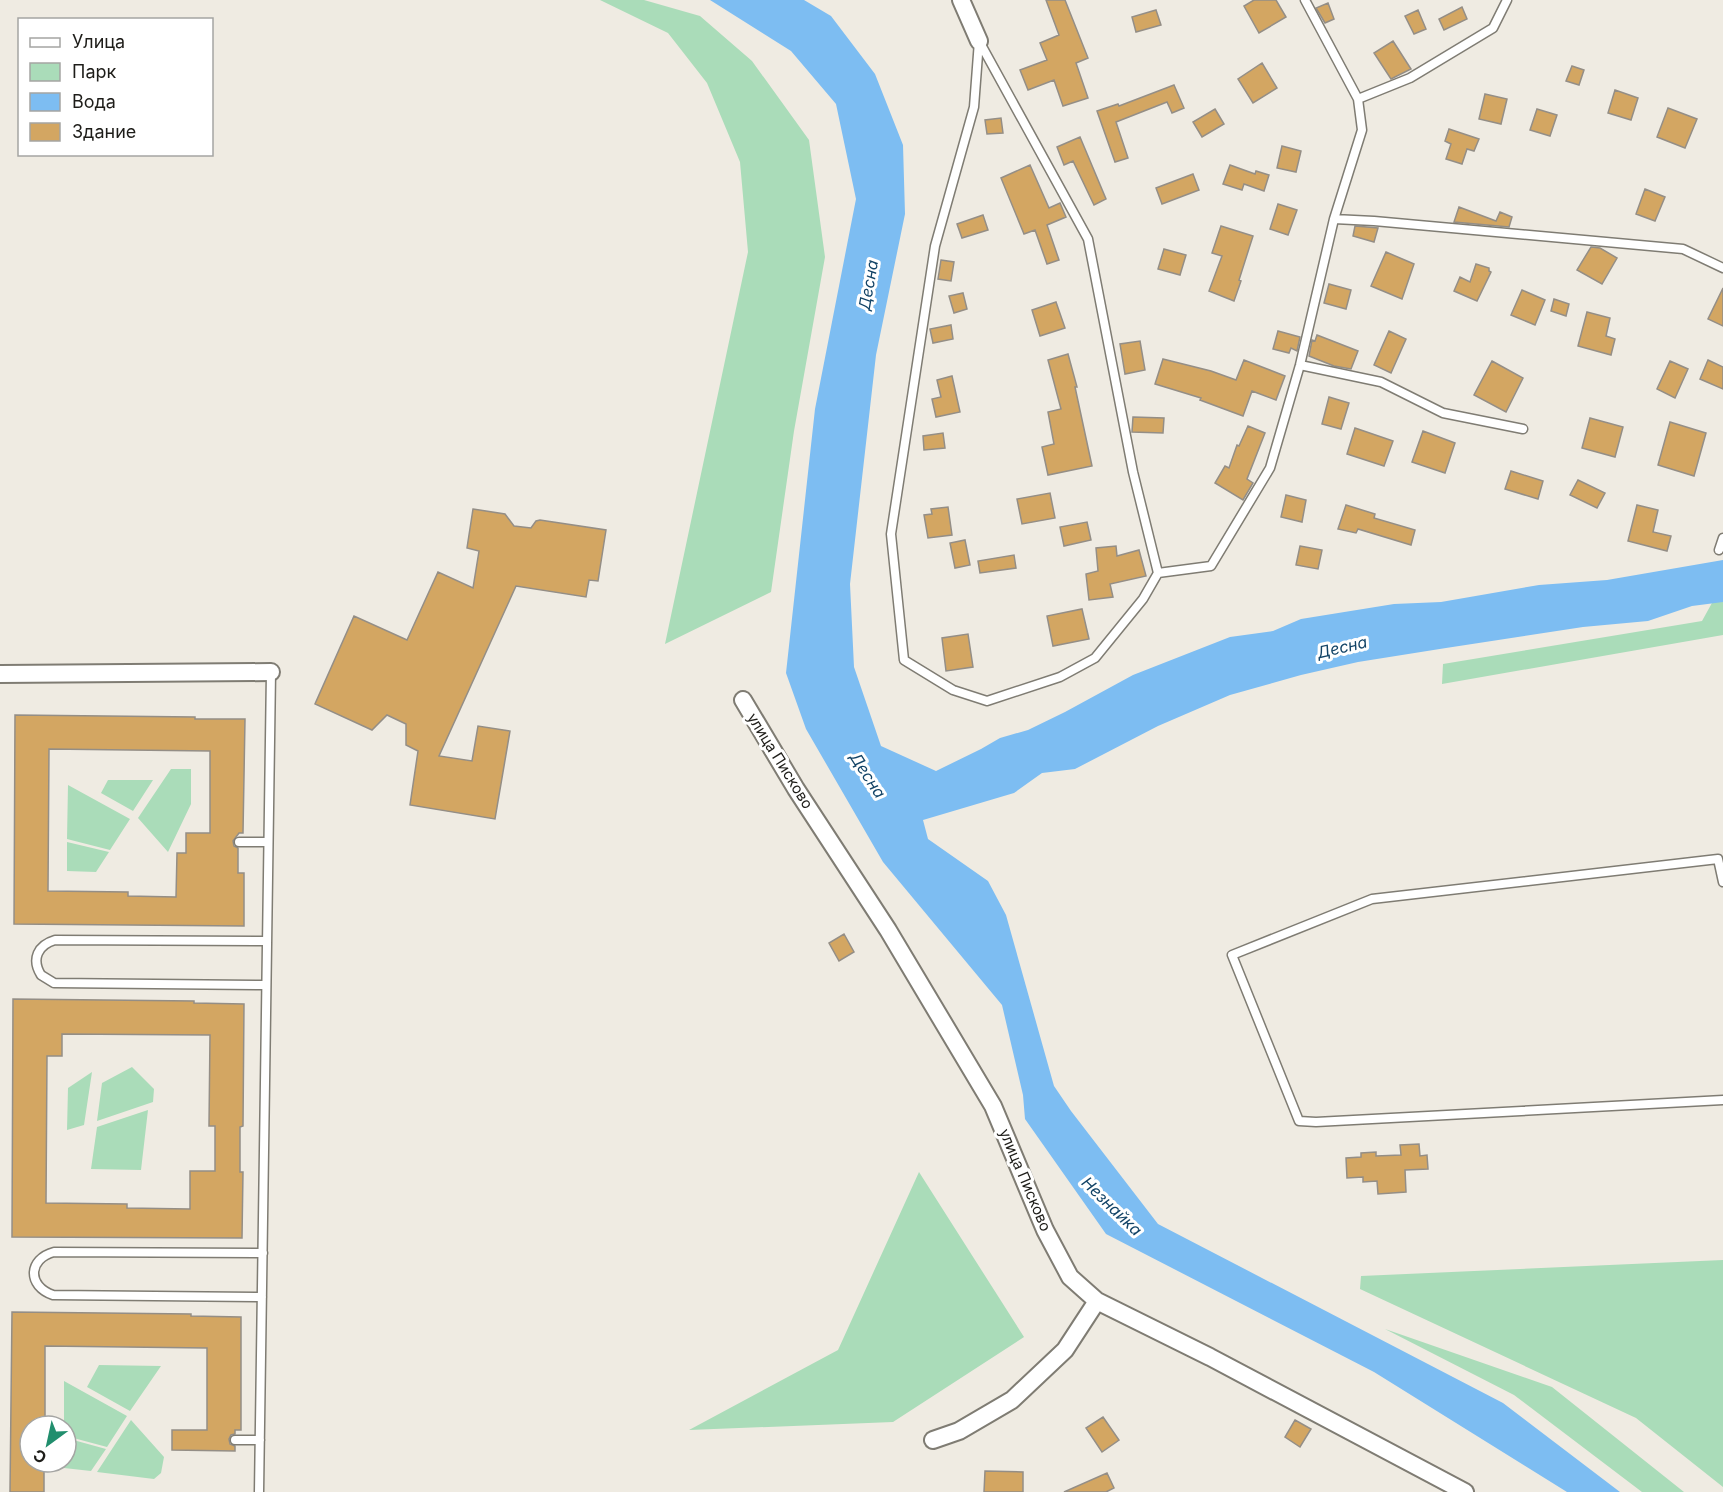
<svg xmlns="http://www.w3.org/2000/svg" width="1723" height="1492" font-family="Inter,sans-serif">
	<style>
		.green { fill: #aadcb9 }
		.water { fill: #7dbdf2 }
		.building { fill: #d3a662; stroke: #948e86; stroke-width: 1.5; fill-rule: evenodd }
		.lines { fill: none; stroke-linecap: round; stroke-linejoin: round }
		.service-casing { stroke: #7f7c73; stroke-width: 11 }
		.minor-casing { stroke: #7f7c73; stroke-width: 20 }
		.service { stroke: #fff; stroke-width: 8 }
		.minor { stroke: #fff; stroke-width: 16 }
		.labels { text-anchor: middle; stroke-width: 6; stroke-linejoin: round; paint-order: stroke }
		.street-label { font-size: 15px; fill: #1e1d19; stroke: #fff }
		.water-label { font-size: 16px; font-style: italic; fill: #124366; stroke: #fff }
	</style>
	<rect width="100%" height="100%" fill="#efebe2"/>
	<path class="green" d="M600,0H644L700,16L752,61L809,140L825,257L794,431L771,592L665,644L748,252L740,162L707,83L668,33Z
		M1723,583V635L1442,684L1443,664L1702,621Z
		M171,769H191V804L168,852L138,818Z
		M108,780H153L133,811L101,793Z
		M68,785L130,819L110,850L67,839Z
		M67,842L109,852L96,872L67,871Z
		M132,1067L154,1089L153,1102L97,1121L102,1083Z
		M92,1072L84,1125L67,1130L68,1088Z
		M148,1110L141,1170L91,1169L97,1127Z
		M919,1172L1024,1337L893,1422L689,1430L838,1350Z
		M1723,1260V1487L1636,1418L1360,1289L1361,1276Z
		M1385,1329L1552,1387L1684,1492H1642L1514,1395Z
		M99,1365L161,1366L130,1411L87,1387Z
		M64,1381L127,1416L107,1447L66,1436V1426H64Z
		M131,1420L164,1457L161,1473L154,1479L97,1472Z
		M66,1438L106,1449L91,1471L64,1468V1462H66Z"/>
	<path class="water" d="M710,0H804L831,16L875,74L903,145L905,214L876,355L850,584L854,667L881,746L936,771L981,749L1000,738L1028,730L1065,712L1133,675L1230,637L1273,631L1301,619L1394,604L1441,602L1539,585L1607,580L1723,560V602L1692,606L1648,621L1583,627L1446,648L1358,662L1301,675L1230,695L1158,726L1075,769L1042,773L1014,793L923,820L928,839L988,881L1006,915L1054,1086L1071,1111L1158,1224L1503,1403L1620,1492H1567L1374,1372L1106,1234L1025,1119L1023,1095L1002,1005L883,862L806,729L786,673L815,409L856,199L836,104L791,51Z"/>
	<path class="building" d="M1046,0H1065L1088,58L1076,63L1088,98L1063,106L1054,80L1028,90L1020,70L1047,60L1040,43L1059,35Z
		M1254,0H1276L1286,17L1259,33L1244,6Z
		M1328,3L1334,19L1325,23L1316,8Z
		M1462,7L1467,19L1444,30L1439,19Z
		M1156,10L1161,25L1136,32L1132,17Z
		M1418,10L1426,29L1414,34L1405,16Z
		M1393,41L1411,69L1391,79L1374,53Z
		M1262,63L1277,88L1253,103L1238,79Z
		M1572,66L1584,70L1579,85L1566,81Z
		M1174,85L1184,108L1172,113L1167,102L1116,122L1128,158L1115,162L1097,111L1118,104L1119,106Z
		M1615,90L1638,98L1631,120L1608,113Z
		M1485,94L1507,99L1501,124L1479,119Z
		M1668,108L1697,119L1685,148L1657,137Z
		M1215,109L1224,124L1202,137L1193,122Z
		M1537,109L1557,115L1550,136L1530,130Z
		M1001,118L1003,133L987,134L985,120Z
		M1449,129L1479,139L1474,151L1467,149L1462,164L1446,159L1451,144L1445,141Z
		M1080,137L1106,199L1094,205L1073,161L1064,165L1057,147Z
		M1282,146L1301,151L1296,172L1277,168Z
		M1030,165L1049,208L1060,203L1066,217L1047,225L1059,260L1047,264L1035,230L1024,234L1001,178Z
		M1230,165L1255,174L1256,171L1269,175L1264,191L1244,184L1242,190L1223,184Z
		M1193,174L1199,190L1162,204L1156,188Z
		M1645,189L1665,197L1655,221L1636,214Z
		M1278,204L1297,210L1288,235L1270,229Z
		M1459,207L1496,221L1500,212L1512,217L1509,227L1454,222Z
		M983,215L988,230L962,238L957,224Z
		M1221,226L1253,236L1239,280L1241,281L1234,301L1209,291L1222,256L1212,253Z
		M1355,226L1378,228L1374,242L1353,236Z
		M1591,247L1600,248L1617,258L1602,284L1577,270Z
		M1164,249L1186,255L1180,275L1158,269Z
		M1386,252L1414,264L1402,299L1371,286Z
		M941,260L954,262L951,281L938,279Z
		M1476,264L1489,268V271L1491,272L1477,301L1454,291L1460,277L1470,282Z
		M1329,284L1351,290L1346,309L1324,303Z
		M1723,288V326L1708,319Z
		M1522,290L1545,300L1535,325L1511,315Z
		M963,293L967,309L954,313L949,296Z
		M1554,299L1569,304L1566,316L1551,311Z
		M1056,302L1065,328L1040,336L1032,310Z
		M1587,312L1610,318L1606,336L1615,339L1611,355L1578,346Z
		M951,325L953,339L933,343L930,329Z
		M1278,331L1300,337L1297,351L1291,348L1289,353L1273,349Z
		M1389,331L1406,339L1391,373L1374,365Z
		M1317,335L1358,351L1351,369L1334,366L1309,356L1312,340L1315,341Z
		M1140,341L1145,370L1125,374L1120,344Z
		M1068,354L1077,387H1075L1092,466L1048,475L1042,447L1054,444L1048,412L1061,409L1048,360Z
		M1163,359L1211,371L1236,380L1244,360L1285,376L1276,400L1252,391L1243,416L1200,400L1201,398L1155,384Z
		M1708,360L1723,367V389L1700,379Z
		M1492,361L1523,378L1506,412L1474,395Z
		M1670,361L1688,369L1675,398L1657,389Z
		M952,376L960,412L936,417L932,399L941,397L937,380Z
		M1329,397L1349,403L1341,429L1322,424Z
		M1133,417L1164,418L1163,433L1132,432Z
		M1590,418L1623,427L1615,457L1582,448Z
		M1670,422L1706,433L1694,476L1658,465Z
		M1248,426L1265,433L1247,479L1253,483L1243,500L1215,483L1225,466L1229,468L1237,445L1239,446Z
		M1355,428L1393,441L1384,466L1347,454Z
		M1423,431L1455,443L1445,473L1412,462Z
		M943,433L945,448L924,450L923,436Z
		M1511,471L1543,481L1538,499L1505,489Z
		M1578,480L1605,493L1597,508L1570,495Z
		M1050,493L1055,518L1022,524L1017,499Z
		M1286,495L1306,500L1302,522L1281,517Z
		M1346,505L1375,514L1374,518L1415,530L1411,545L1358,529L1356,533L1338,529Z
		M1637,505L1658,510L1653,532L1671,536L1667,551L1628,541Z
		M948,507L952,535L928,538L924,515L932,514L931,509Z
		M473,509L505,514L514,526L531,528L536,521L540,520L606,530L598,581L589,580L586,597L516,586L439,756L472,761L478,726L510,731L495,819L410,805L418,751L406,745V724L387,715L372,730L315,704L354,616L407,640L438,572L473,588L479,551L467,548Z
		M1087,522L1091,540L1064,546L1060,527Z
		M965,540L970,565L955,568L950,543Z
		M1116,546L1117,556L1139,550L1146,576L1110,584L1113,597L1089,600L1086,574L1098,571L1096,548Z
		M1300,546L1322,550L1318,569L1296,565Z
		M1014,555L1016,568L980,573L978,561Z
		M1082,609L1089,639L1053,646L1047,616Z
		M968,634L973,667L946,671L942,638Z
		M15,715L195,717V719H245L243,833H239L233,841L234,846L238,848V873H244V926L14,924ZM49,749L210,751V833H186V853H177L176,897L128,896V892L48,891Z
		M844,934L854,952L839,961L829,943Z
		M13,999L194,1001V1003L244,1004L243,1126L240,1127V1172H243L242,1238L12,1237ZM62,1034L210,1035L209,1126H215V1171H190V1209L127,1208V1204L46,1203L47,1056H62Z
		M1419,1144L1420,1156L1427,1155L1428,1169L1405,1170L1406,1192L1378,1194L1377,1181L1363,1182V1177L1347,1178L1346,1158L1361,1157V1153L1376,1152V1156L1401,1155L1400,1145Z
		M12,1312L191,1314V1316L241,1317V1430H235V1434L231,1435L229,1439L230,1444L235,1446V1451L172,1450V1430H207V1348L45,1346V1426H30V1462H44V1492H10Z
		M1103,1417L1119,1440L1102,1452L1086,1428Z
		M1295,1420L1311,1429L1300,1447L1285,1437Z
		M985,1471L1023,1472V1492H984Z
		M1107,1473L1114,1488L1106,1492H1064Z"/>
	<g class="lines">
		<defs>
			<path id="service" d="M979,41L1088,239L1133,472L1158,573L1211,566L1270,468L1300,365L1334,219L1362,130L1358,99L1305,0
				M979,41L974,107L935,246L891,534L904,660L953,690L987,701L1060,677L1095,658L1143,599L1158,573
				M1358,99L1410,78L1493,28L1507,0
				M1334,219L1374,221L1683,249L1723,268
				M1300,365L1381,382L1443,413L1523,429
				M1719,550L1723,538
				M239,842H268
				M1723,882L1718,859L1372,899L1232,955L1299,1121L1316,1122L1723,1100
				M266,985L54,983L41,975C31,959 38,945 55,940L267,941
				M262,1297L53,1295C27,1286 28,1259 54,1252L263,1253
				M235,1440H260
				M259,1492L271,672"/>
			<path id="minor" d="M961,0L979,41
				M0,674L271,672
				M743,700L796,789L888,930L993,1106L1045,1230L1070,1277L1097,1301L1210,1357L1465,1492
				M933,1440L959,1431L1012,1400L1065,1350L1097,1301"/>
		</defs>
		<use href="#service" class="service-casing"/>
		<use href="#minor" class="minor-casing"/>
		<use href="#service" class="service"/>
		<use href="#minor" class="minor"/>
	</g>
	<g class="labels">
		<g class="street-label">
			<text transform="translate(780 761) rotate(58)" y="5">улица Писково</text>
			<text transform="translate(1025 1180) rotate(67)" y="5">улица Писково</text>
		</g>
		<g class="water-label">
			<text transform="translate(868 285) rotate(-80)" y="6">Десна</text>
			<text transform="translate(1342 647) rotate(-13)" y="6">Десна</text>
			<text transform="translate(868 775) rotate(57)" y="6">Десна</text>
			<text transform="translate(1112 1206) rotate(44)" y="6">Незнайка</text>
		</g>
	</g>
	<rect x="18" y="18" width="195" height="138" fill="#ffffff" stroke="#a5a5a3" stroke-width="1.5"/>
	<rect x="30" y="38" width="30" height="9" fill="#ffffff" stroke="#a5a5a3" stroke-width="1.5"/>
	<text x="72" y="48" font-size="18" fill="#1e1d19">Улица</text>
	<rect x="30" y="63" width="30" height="18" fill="#aadcb9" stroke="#a5a5a3" stroke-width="1.5"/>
	<text x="72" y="78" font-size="18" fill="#1e1d19">Парк</text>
	<rect x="30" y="93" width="30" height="18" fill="#7dbdf2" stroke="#a5a5a3" stroke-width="1.5"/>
	<text x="72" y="108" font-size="18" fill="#1e1d19">Вода</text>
	<rect x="30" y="123" width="30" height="18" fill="#d3a662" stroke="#a5a5a3" stroke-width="1.5"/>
	<text x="72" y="138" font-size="18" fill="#1e1d19">Здание</text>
	<g transform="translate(48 1444) rotate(213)"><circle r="28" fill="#ffffff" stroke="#a5a5a3" stroke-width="1.5"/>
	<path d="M0-4.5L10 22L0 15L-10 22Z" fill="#218e6d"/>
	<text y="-9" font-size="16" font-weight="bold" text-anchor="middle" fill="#1e1d19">С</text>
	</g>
</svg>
